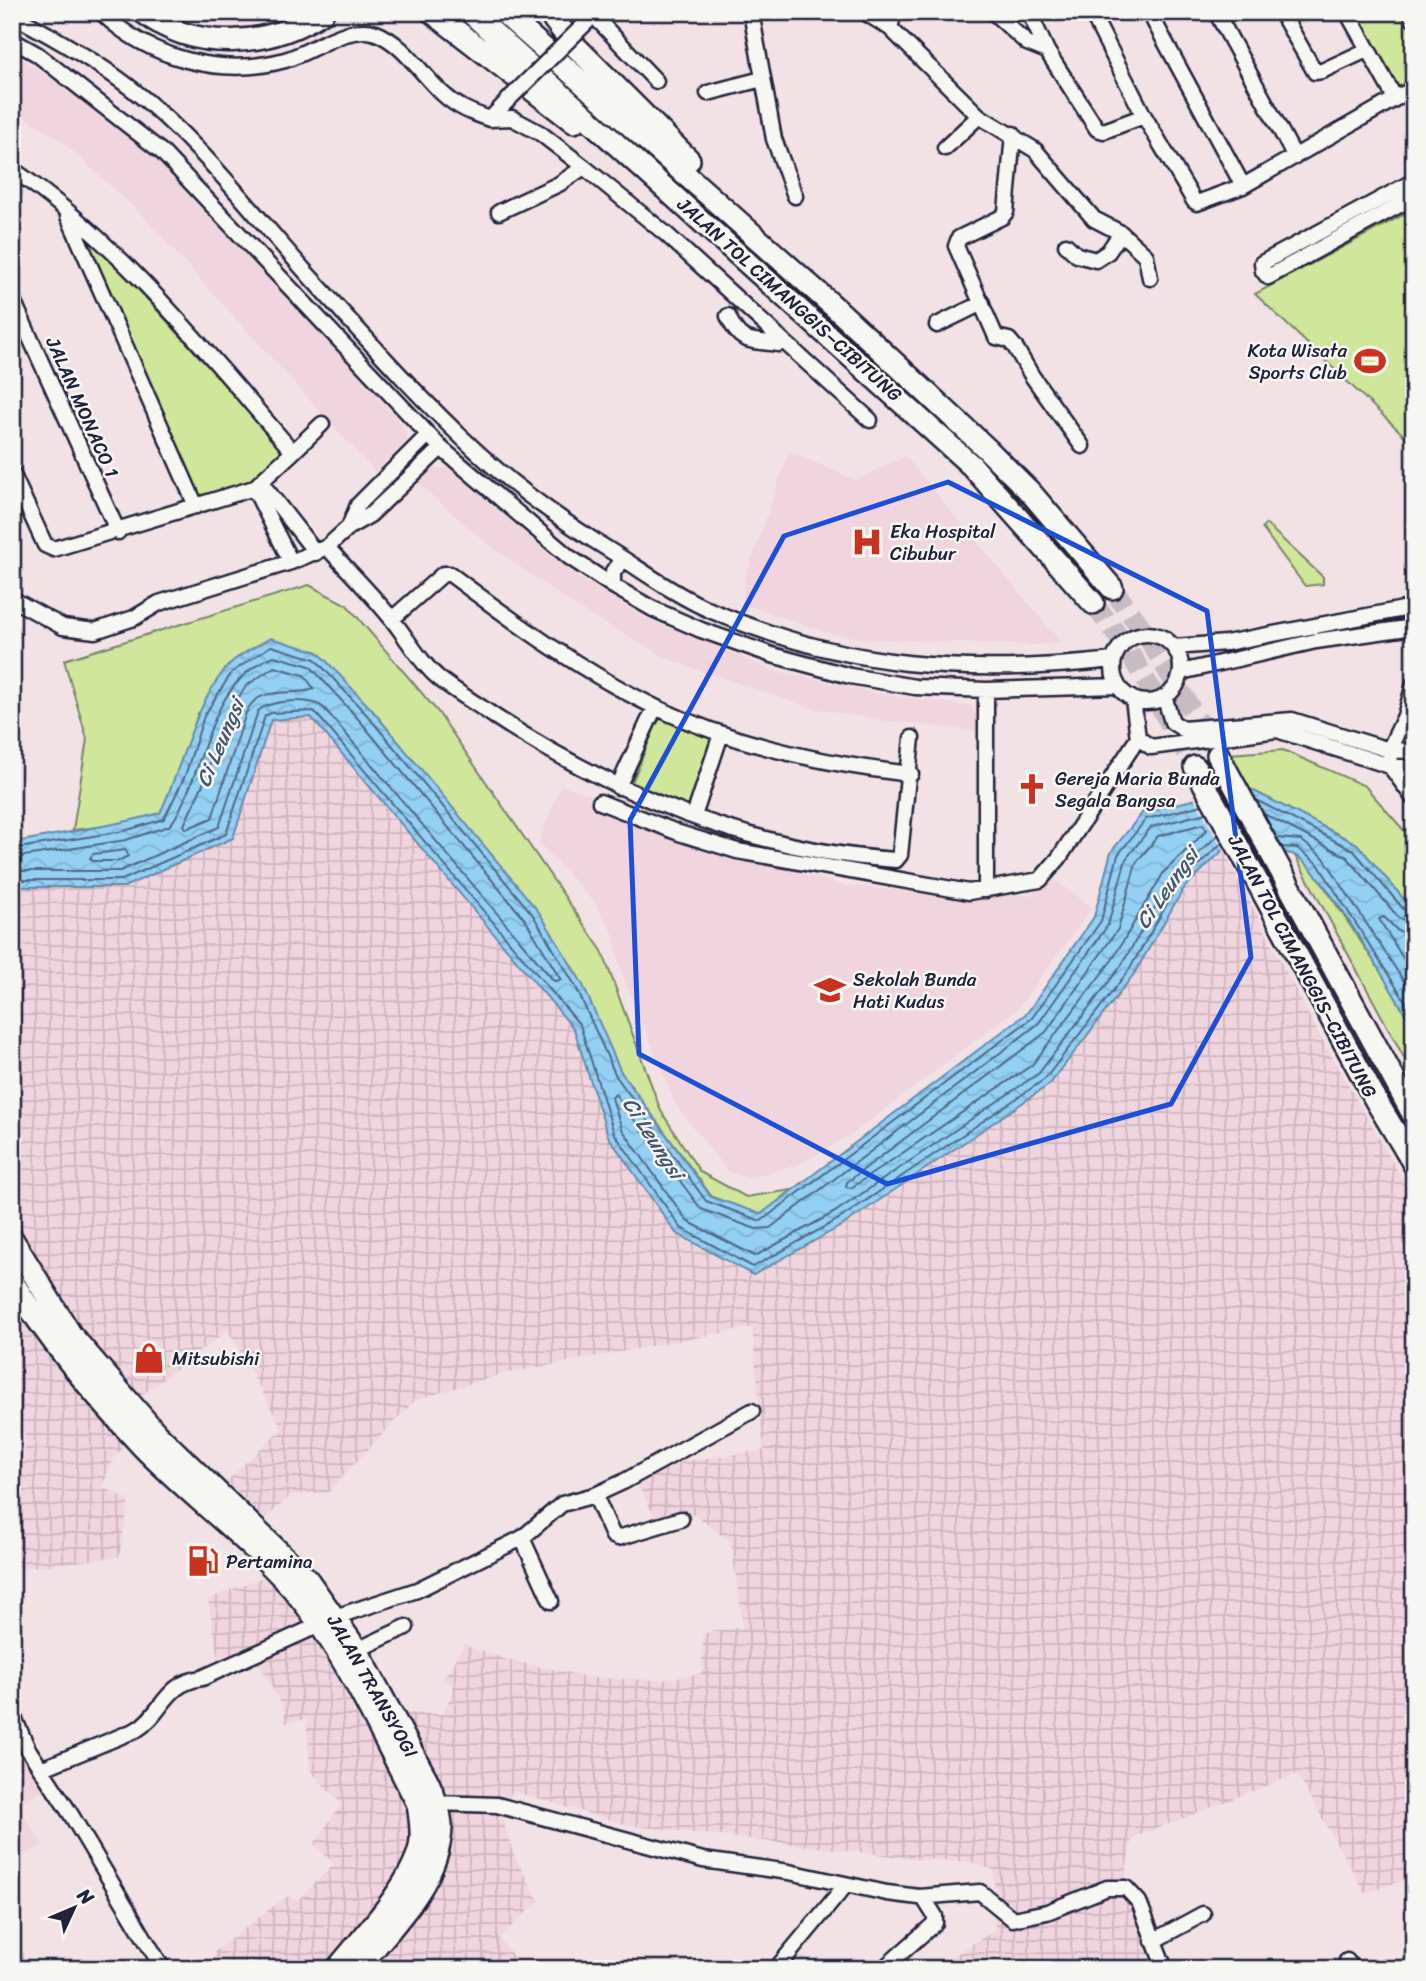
<svg xmlns="http://www.w3.org/2000/svg" width="1426" height="1981" font-family="Sriracha,sans-serif">
	<style>
		.built { fill: #f0d4de }
		.industrial { fill: url(#industrial-grid) }
		.green { fill: #cfe69b; stroke: #78846b; stroke-width: 2 }
		.water { fill: url(#water-waves); stroke: #668aaa; stroke-width: 2 }
		.pier { fill: #f2e2e6 }
		.lines { fill: none; stroke-linecap: round; stroke-linejoin: round }
		.shore { stroke: #4f6885; stroke-width: 2 }
		.highway-tunnel { stroke: #c8bcc4; stroke-width: 21; stroke-dasharray: 21 10; stroke-linecap: butt }
		.minor-casing { stroke: #22223b; stroke-width: 19 }
		.highway-casing { stroke: #22223b; stroke-width: 26 }
		.minor { stroke: #f6f6f2; stroke-width: 14 }
		.highway { stroke: #f6f6f2; stroke-width: 21 }
		.minor-bridge-casing { stroke: #22223b; stroke-width: 19; stroke-linecap: butt }
		.minor-bridge { stroke: #f6f6f2; stroke-width: 14 }
		.marked { fill: none; stroke: #1d4ed8; stroke-width: 5; stroke-linejoin: round }
		.labels { text-anchor: middle; stroke-width: 5; stroke-linejoin: round; paint-order: stroke }
		.street-label { font-size: 19px; fill: #22223b; stroke: #f6f6f2 }
		.poi-label { font-size: 19px; fill: #22223b; stroke: #f6f6f2; text-anchor: start }
		.water-label { font-size: 21px; font-style: italic; fill: #445672; stroke: #f6f6f2 }
	</style>
	<defs>
		<pattern id="industrial-grid" width="8" height="8" patternUnits="userSpaceOnUse" patternTransform="scale(1.75)"><rect width="8" height="8" fill="#f0d4de"/><path d="M0 4h8M4 0v8" fill="none" stroke="#ceb6bf"/></pattern>
		<pattern id="water-waves" width="16" height="10" patternUnits="userSpaceOnUse" patternTransform="scale(1.75)"><rect width="16" height="10" fill="#93d0f4"/><path d="M0 5q4-4 8 0t8 0" fill="none" stroke="#7eb2d2"/></pattern>
	</defs>
	<rect width="100%" height="100%" fill="#f2e2e6"/>
	<filter id="ink" filterUnits="userSpaceOnUse"><feTurbulence type="fractalNoise" baseFrequency=".0143" numOctaves="2"/><feDisplacementMap in="SourceGraphic" scale="14" xChannelSelector="R" yChannelSelector="G"/><feConvolveMatrix kernelMatrix="1 2 1 2 8 2 1 2 1" color-interpolation-filters="sRGB"/></filter>
	<g filter="url(#ink)">
		<path class="built" d="M12,53L90,103L162,165L239,243L403,425L407,440L375,472L140,213L62,141L12,109Z
			M789,452L856,480L905,456L1061,642L1035,645L872,639L831,634L743,604L745,578Z
			M448,468L574,575L647,619L773,670L879,694L971,706L977,717L976,731L879,720L808,707L675,662L577,608L487,543L417,483L432,469Z
			M561,785L606,800L716,850L846,886L975,897L1030,895L1051,877L1092,908L1018,1008L854,1133L800,1164L747,1178L727,1171L676,1105L621,971L613,933L594,902L538,842Z
			M18,1733L47,1787L17,1805L43,1845L13,1862L12,1736Z"/>
		<path class="industrial" d="M311,717L574,1029L608,1136L753,1275L843,1225L1050,1084L1134,974L1184,888L1223,850L1315,1027L1414,1199V1877L1365,1893L1297,1774L1132,1838L1125,1876L1154,1925L1166,1969H933L995,1930L994,1870L971,1862L917,1859L628,1825L512,1791L502,1817L514,1855L539,1901L499,1938L523,1969H222L214,1952L286,1897L299,1899L334,1864L314,1844L341,1804L310,1770L306,1719L285,1723L284,1709L259,1664L218,1659L208,1599L263,1577L292,1601L358,1712L444,1714L454,1685L443,1679L464,1645L504,1659L593,1678L661,1680L702,1673L703,1633L743,1627L731,1542L695,1515L655,1517L636,1482L685,1461L764,1450L752,1327L503,1374L415,1400L328,1492L291,1495L265,1519L227,1481L282,1428L228,1330L106,1422L125,1445L114,1458L102,1487L129,1500L119,1557L12,1569V1459L24,1460L26,1440L12,1403V892L233,838L271,720Z"/>
		<path class="green" d="M1349,12H1404L1414,30V85L1396,91Z
			M1414,209V445L1255,294Z
			M92,243L99,246L282,448L285,453L263,480L198,501L88,245Z
			M1266,524L1323,577V584L1305,586L1262,528Z
			M309,585L347,605L438,712L602,951L661,1111L700,1172L746,1197L792,1190L761,1215L712,1197L621,1072L429,780L372,710L198,713L179,774L161,813L123,824L73,830L87,739L64,660Z
			M666,717L708,733L714,740L690,809L635,789L632,782L655,727L660,719Z
			M1283,750L1365,786L1414,842V911L1357,844L1246,787L1230,754Z
			M1294,854L1312,868L1381,972L1414,1029V1076Z"/>
		<path class="water" d="M270,638L318,652L372,710L539,912L582,983L621,1072L711,1197L761,1214L1027,1013L1094,917L1111,852L1143,812L1246,787L1357,844L1414,911V1029C1395,997 1322,866 1294,855C1279,849 1241,851 1223,850L1184,888L1134,974L1050,1084L843,1225L753,1275L676,1233L608,1136L574,1029L311,717L271,720L233,838L124,887H22L12,892V843C62,832 112,827 160,813C183,765 192,711 225,669C235,656 256,647 270,638Z"/>
		<path class="pier" d="M1245,783L1287,858L1225,854L1193,796Z"/>
		<g class="lines">
			<path class="shore" d="M274,667L304,675L314,689C290,697 258,684 246,713L212,818L186,829L184,825L204,782L222,724L246,686Z
				M1256,800L1353,850L1406,912L1414,915
				M1206,813L1151,827L1126,859L1108,925L1038,1024L770,1228L756,1229L701,1209L615,1094L612,1098L622,1129L687,1221L755,1256L835,1212L1039,1073L1121,966L1172,878L1218,835
				M1264,814L1347,857L1399,918L1414,924
				M1203,824L1207,830L1164,872L1112,960L1032,1065L851,1188L846,1187L847,1182L1046,1032L1118,929L1136,863L1158,836Z
				M1277,838L1301,840L1324,858L1414,997
				M1282,847L1297,848L1318,864L1414,1015
				M12,849L124,831L164,819L185,776L204,716L232,672L271,646L315,659L367,715L533,915L576,987L616,1076L706,1201L761,1221L1032,1018L1101,921L1118,855L1146,819L1202,805
				M126,850L128,856L118,861H93L90,858L93,854Z
				M12,858L126,840L169,826C177,818 181,807 185,798C210,745 213,681 274,656L310,666L360,721L526,921L561,980L554,981L324,708C311,697 271,700 258,711L219,827L120,871H21L12,874
				M12,884L22,880H122L226,834L265,716L271,713L314,711L580,1025L614,1133L681,1228L753,1267L839,1219L1045,1079L1129,970L1179,883L1222,843
				M1414,934L1398,931L1384,917L1379,919L1414,976"/>
			<path class="highway-tunnel" d="M1112,588L1148,637L1212,745
				M1093,603L1127,648L1195,767"/>
			<defs>
				<path id="minor" d="M101,12C148,58 221,78 285,60C311,53 348,23 376,33C403,43 422,75 443,94C457,107 472,113 490,119L512,96
					M751,12L774,139L795,196
					M864,12L890,28L979,116L1035,150L1094,219L1121,233L1146,256L1150,278
					M993,12L1027,43L1047,51
					M1029,12L1047,51L1097,129L1104,131L1144,116
					M1091,12L1144,116L1194,201L1197,203L1243,186L1414,88
					M1149,12L1243,186
					M1216,12L1295,157
					M1281,12L1315,72L1322,71L1367,50
					M1347,12L1395,98
					M1410,12L1414,20
					M12,15C54,37 95,60 132,89C200,142 254,215 312,279C365,337 417,396 474,449C516,489 565,523 614,553C646,573 677,596 712,611C847,669 970,676 1113,660
					M594,16L656,81
					M890,28L894,12
					M12,40L37,54L162,152L441,448L569,557L613,586L653,609L701,630L772,655L850,676L915,687L986,690L1118,686
					M708,93L762,79
					M490,119L512,118L540,133L584,167L666,234L870,420
					M1013,134L1006,212L1002,217L959,238L956,246L996,337L1009,340L1015,347L1032,376L1082,446
					M945,148L979,116
					M12,169C122,244 207,353 293,452L254,488L54,549L45,545L12,473
					M1414,181L1262,263L1263,271L1268,277L1414,197
					M499,212L559,184L584,167
					M68,216L196,506
					M1066,245L1077,255L1096,260L1108,252L1121,233
					M12,298L118,532
					M728,316C740,345 751,340 779,344
					M937,325L982,303
					M293,452L322,424
					M262,484L316,553
					M254,488L291,562
					M349,527L358,505L428,435
					M327,547C349,572 374,596 394,622C409,641 422,665 441,680C458,693 477,704 494,716C613,794 752,851 896,860L900,855L912,738
					M613,586V571L624,560
					M12,599L63,627L95,631L134,618L159,603L291,562L327,547L349,527L370,515L441,448
					M392,619L443,574H450C515,623 581,671 655,707C735,745 823,764 911,774
					M1113 668a34 34 0 1 1 68 0a34 34 0 1 1-68 0Z
					M1174,647L1226,643L1414,607
					M1181,672L1316,641L1414,627
					M1414,684L1405,716L1389,750L1390,766L1414,799
					M986,690V890
					M1165,699L1172,722L1183,729L1292,720L1389,750L1414,751
					M1138,738L1151,747L1277,730L1390,766L1414,768
					M618,787L655,707
					M600,802L679,833L737,851L969,892L1040,880L1059,858L1138,738L1133,699
					M694,816L721,734
					M595,1495L613,1536L618,1538L681,1519
					M522,1538L551,1601
					M335,1617L417,1590L522,1538L562,1504L595,1495L623,1482L752,1411
					M357,1650L406,1627
					M12,1713L28,1749L70,1813L163,1969
					M41,1769L136,1730C163,1714 164,1683 202,1678L319,1625
					M437,1803L497,1805L703,1860L789,1872L887,1893L919,1897L980,1892L1013,1919L1047,1912L1107,1888H1126L1139,1902L1165,1969
					M1153,1941L1203,1914
					M1347,1961L1352,1969
					M776,1969L845,1886
					M883,1969L935,1923V1916L923,1897"/>
				<path id="highway" d="M143,12C196,53 269,47 323,12
					M432,12L574,122
					M470,12L972,466L1093,603
					M503,12L842,314L987,449L1031,493L1112,588
					M548,12L573,44L689,160
					M1218,755L1414,1116
					M1195,767L1375,1099L1414,1164
					M12,1239L71,1335L156,1433L307,1579L357,1650L428,1782C434,1796 441,1812 441,1828C439,1883 389,1929 357,1969
					M12,1281C49,1340 95,1396 143,1447C191,1496 247,1537 293,1589C346,1652 380,1732 418,1804C420,1819 423,1833 420,1847C411,1886 362,1938 337,1969"/>
			</defs>
			<use href="#minor" class="minor-casing"/>
			<use href="#highway" class="highway-casing"/>
			<use href="#minor" class="minor"/>
			<use href="#highway" class="highway"/>
			<defs>
				<path id="minor-bridge" d="M512,96L587,22"/>
			</defs>
			<use href="#minor-bridge" class="minor-bridge-casing"/>
			<use href="#minor-bridge" class="minor-bridge"/>
		</g>
	</g>
	<path class="marked" d="M948,482L1207,611L1251,957L1171,1104L887,1184L639,1054L630,820L784,536Z"/>
	<defs>
		<symbol id="stadium-bare" viewBox="-9 -9 18 18"><path d="M0-5a6.5 5 0 1 0 0 10a6.5 5 0 1 0 0-10ZM-3.5-1.8h7v3.6h-7Z" fill="#c8321e" stroke="#f6f6f2" stroke-width="2.5" paint-order="stroke"/></symbol>
		<symbol id="hospital-bare" viewBox="-9 -9 18 18"><path d="M-5-5h3v3.5h4V-5h3V5h-3V1.5h-4V5h-3Z" fill="#c8321e" stroke="#f6f6f2" stroke-width="2.5" paint-order="stroke"/></symbol>
		<symbol id="church-bare" viewBox="-9 -9 18 18"><path d="M-1.2-6h2.4v3.5h3.3v2.4h-3.3V6h-2.4V-.1h-3.3v-2.4h3.3Z" fill="#c8321e" stroke="#f6f6f2" stroke-width="2.5" paint-order="stroke"/></symbol>
		<symbol id="school-bare" viewBox="-9 -9 18 18"><path d="M0-5L7-2L0 1L-7-2ZM-4 1L0 2.5L4 1V4Q0 6-4 4Z" fill="#c8321e" stroke="#f6f6f2" stroke-width="2.5" paint-order="stroke"/></symbol>
		<symbol id="shop-bare" viewBox="-9 -9 18 18"><path d="M-5-2.5h2.3a2.7 3.5 0 0 1 5.4 0H5L5.5 6h-11ZM-1.5-2.5h3a1.5 2.3 0 0 0-3 0Z" fill="#c8321e" stroke="#f6f6f2" stroke-width="2.5" paint-order="stroke"/></symbol>
		<symbol id="fuel-bare" viewBox="-9 -9 18 18"><path d="M-5.5-6h7V0h2V4h1.3V-2.5L3-4.5l.8-.8L6-3V5H2.5V1h-1V6h-7ZM-4.2-4.7v3.2H.2V-4.7Z" fill="#c8321e" stroke="#f6f6f2" stroke-width="2.5" paint-order="stroke"/></symbol>
	</defs>
	<g fill-rule="evenodd">
		<use href="#stadium-bare" x="1348" y="339" width="44" height="44"/>
		<use href="#hospital-bare" x="845" y="520" width="44" height="44"/>
		<use href="#church-bare" x="1010" y="767" width="44" height="44"/>
		<use href="#school-bare" x="808" y="968" width="44" height="44"/>
		<use href="#shop-bare" x="127" y="1336" width="44" height="44"/>
		<use href="#fuel-bare" x="181" y="1539" width="44" height="44"/>
	</g>
	<g class="labels">
		<g class="street-label">
			<text transform="translate(790 299) rotate(42)" y="7">JALAN TOL CIMANGGIS–CIBITUNG</text>
			<text transform="translate(83 407) rotate(66)" y="7">JALAN MONACO 1</text>
			<text transform="translate(1303 966) rotate(62)" y="7">JALAN TOL CIMANGGIS–CIBITUNG</text>
			<text transform="translate(373 1686) rotate(60)" y="7">JALAN TRANSYOGI</text>
		</g>
		<g class="poi-label">
			<text x="1347" y="357" text-anchor="end">Kota Wisata<tspan x="1347" dy="22">Sports Club</tspan></text>
			<text x="890" y="538">Eka Hospital<tspan x="890" dy="22">Cibubur</tspan></text>
			<text x="1055" y="785">Gereja Maria Bunda<tspan x="1055" dy="22">Segala Bangsa</tspan></text>
			<text x="853" y="986">Sekolah Bunda<tspan x="853" dy="22">Hati Kudus</tspan></text>
			<text x="172" y="1365">Mitsubishi</text>
			<text x="226" y="1568">Pertamina</text>
		</g>
		<g class="water-label">
			<text transform="translate(220 743) rotate(-67)" y="7">Ci Leungsi</text>
			<text transform="translate(1167 888) rotate(-55)" y="7">Ci Leungsi</text>
			<text transform="translate(653 1138) rotate(57)" y="7">Ci Leungsi</text>
		</g>
	</g>
	<rect width="1426" height="1981" fill="none" stroke="#f6f6f2" stroke-width="42"/>
	<rect x="21" y="21" width="1384" height="1939" fill="none" stroke="#22223b" stroke-width="2.5" filter="url(#ink)"/>
	<g transform="translate(74 1908) rotate(46)" stroke="#f6f6f2" stroke-width="5" paint-order="stroke">
	<path d="M0-5L12 26L0 18L-12 26Z" fill="#22223b"/>
	<text y="-10" font-size="19" font-weight="bold" text-anchor="middle" fill="#22223b">N</text>
	</g>
</svg>
